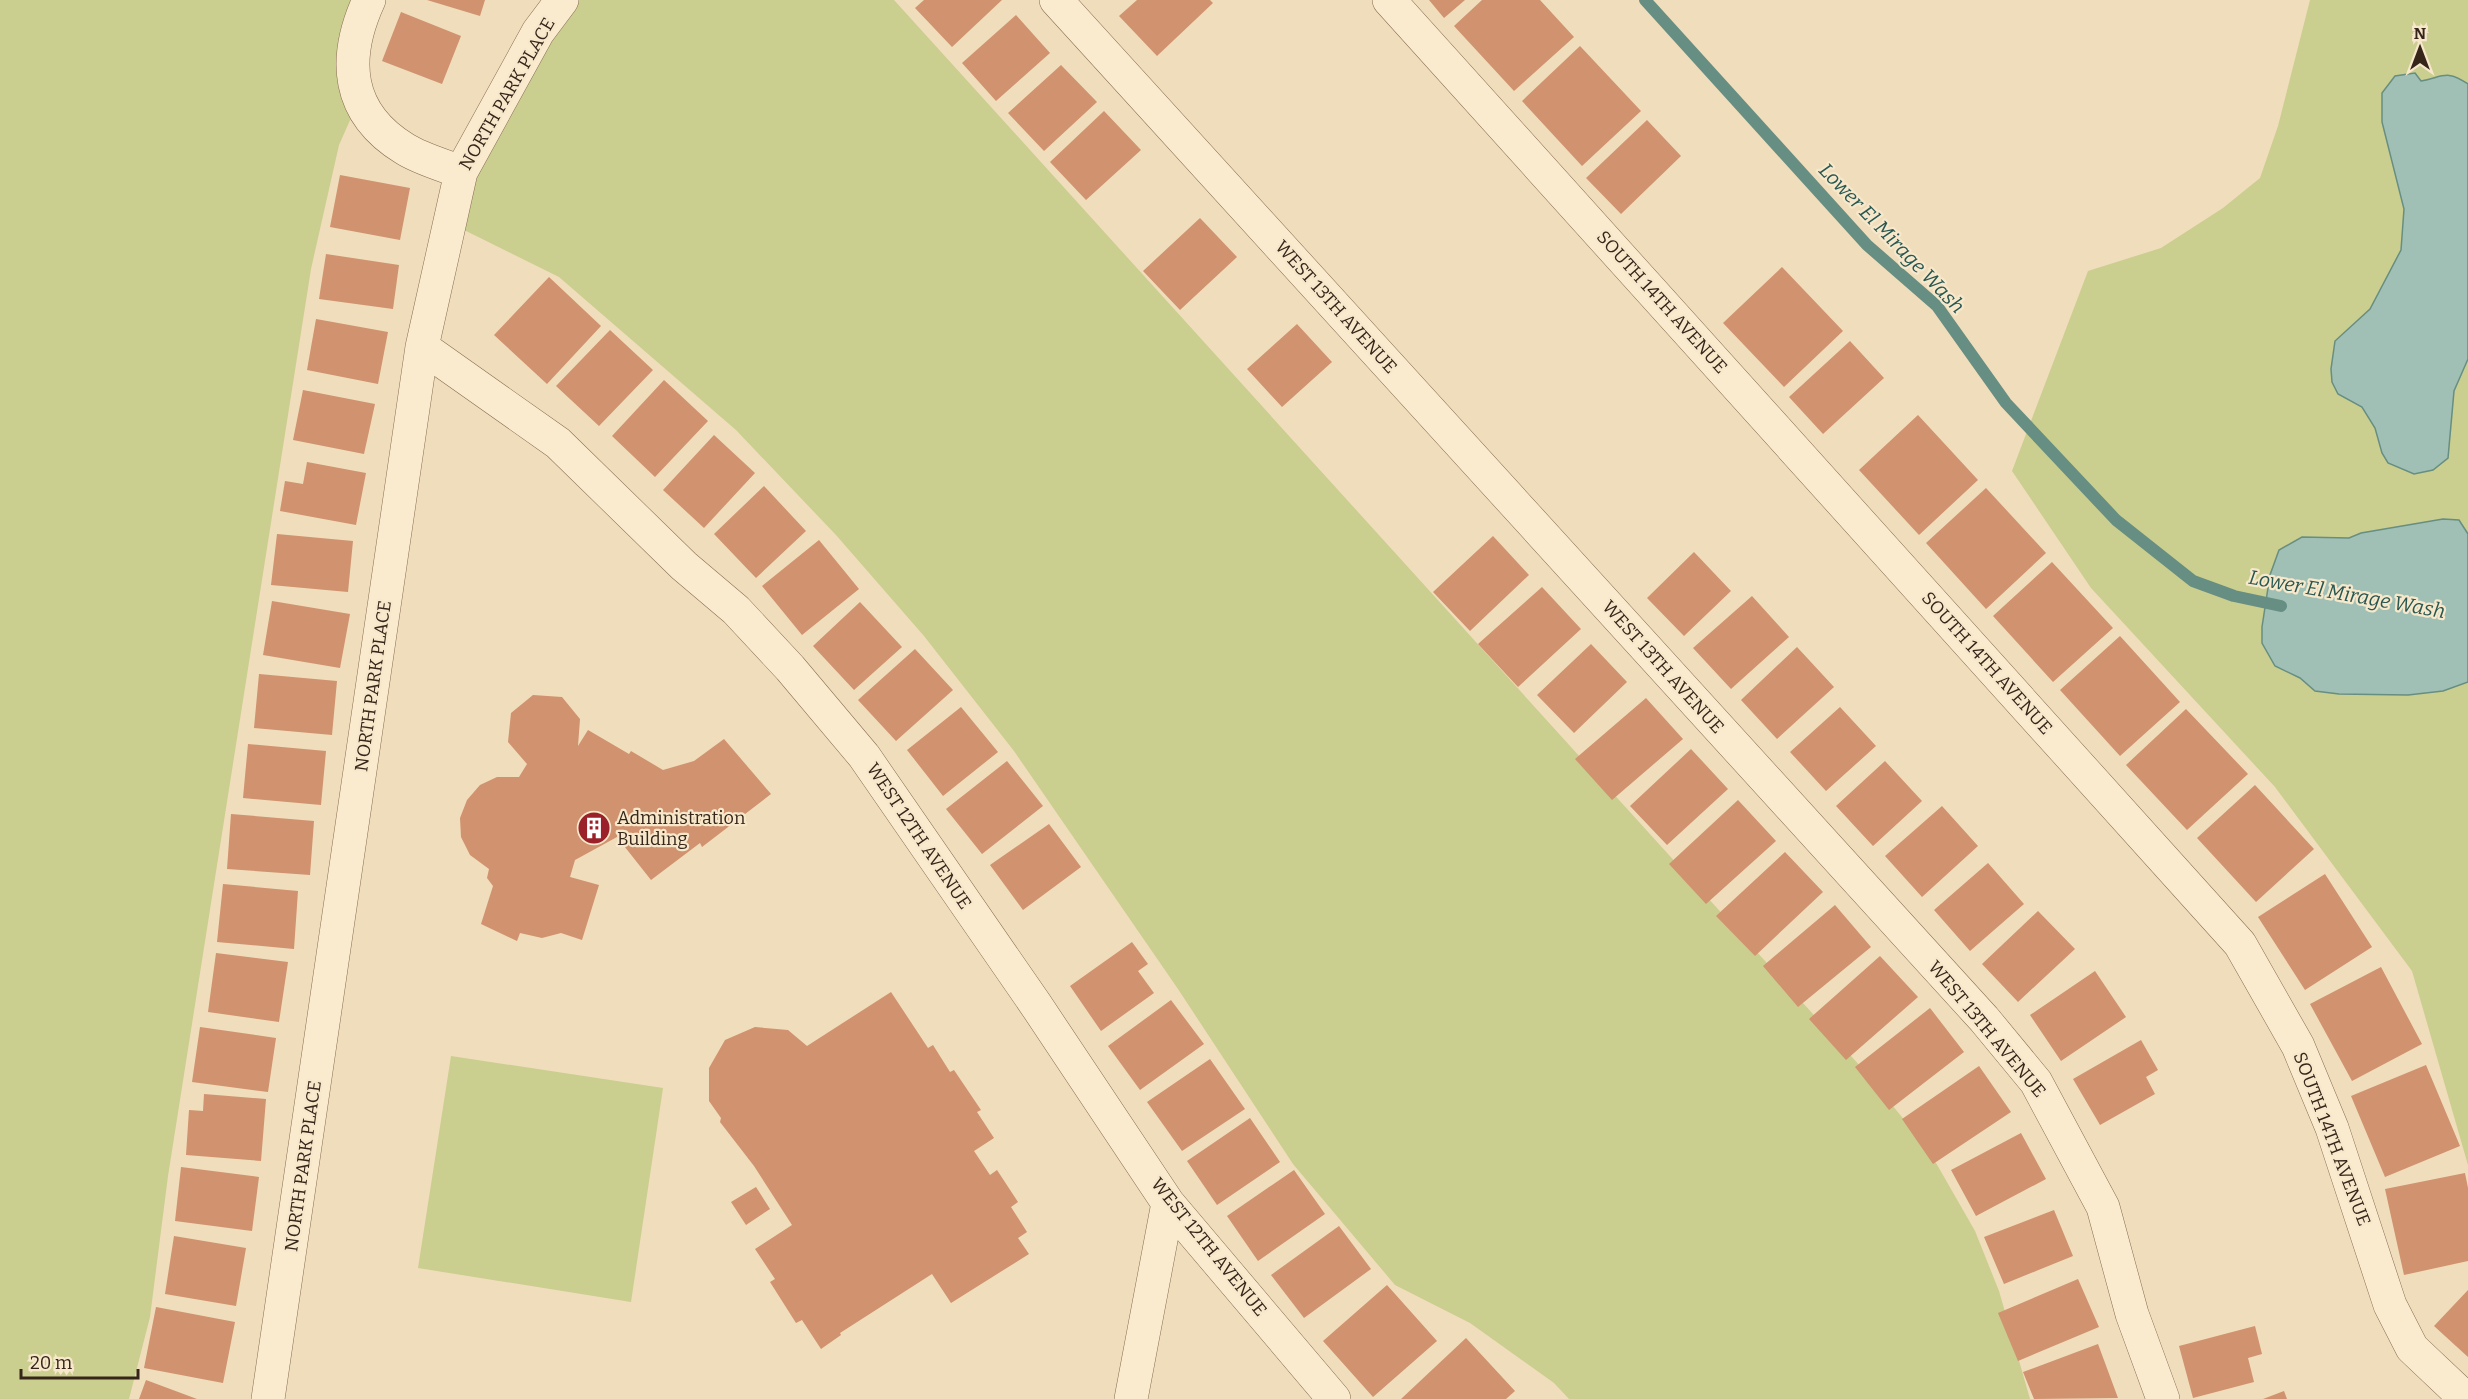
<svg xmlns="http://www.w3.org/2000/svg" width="2468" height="1399" font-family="Bitter,serif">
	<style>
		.green { fill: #cace8f }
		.water { fill: #a0c0b5; stroke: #678e82; stroke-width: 1.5 }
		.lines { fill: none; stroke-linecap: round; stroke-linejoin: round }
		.stream { stroke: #678e82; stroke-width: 12 }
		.building { fill: #d0926f }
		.minor-casing { stroke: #886d54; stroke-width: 34 }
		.minor { stroke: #fbebce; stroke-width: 33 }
		.labels { text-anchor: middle; stroke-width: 4.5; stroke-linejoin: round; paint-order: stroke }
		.street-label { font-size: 18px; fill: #36261a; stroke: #f7e8cb }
		.poi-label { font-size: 18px; fill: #36261a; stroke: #f7e8cb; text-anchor: start }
		.water-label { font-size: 20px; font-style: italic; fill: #285751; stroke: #f7e8cb }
	</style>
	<rect width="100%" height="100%" fill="#f0ddbb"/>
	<path class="green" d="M0,0H369L359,100L339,145L311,269L168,1176L150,1317L129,1399H0Z
		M562,0H894L1861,1067L1928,1149L1975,1231L1999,1291L2030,1399H1569L1554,1383L1470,1323L1395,1285L1293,1164L1178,989L1014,751L924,636L836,535L736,430L559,277L450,223Z
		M2310,0H2468V1165L2412,971L2275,787L2091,588L2012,471L2088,271L2161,248L2223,208L2260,178L2278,126Z
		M451,1056L663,1088L631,1302L418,1268Z"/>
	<path class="water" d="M2415,73L2421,81C2443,77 2446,69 2468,84V359L2454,391L2448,458L2433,470L2414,474L2388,463L2382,453L2375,428L2362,407L2338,394L2332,382L2331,369L2335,341L2370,309L2401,250L2404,209L2382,122V93L2395,76Z
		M2443,519L2459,520L2468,534V682L2443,691L2408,695L2339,694L2315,691L2300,678L2275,666L2262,643V627L2270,575L2279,550L2302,537L2349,538L2361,533Z"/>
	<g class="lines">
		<path class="stream" d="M1645,0L1867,245L1937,306L2006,403L2116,520L2193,581L2234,596L2281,606"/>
	</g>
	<path class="building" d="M427,0H485L480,16Z
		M924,0H1002L952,47L915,8Z
		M1137,0H1210L1213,3L1157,56L1119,16Z
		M1429,0H1465L1444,18Z
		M1482,0H1540L1574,37L1514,91L1454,26Z
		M401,12L461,36L442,84L382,61Z
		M1016,15L1050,53L996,101L962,63Z
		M1580,46L1641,111L1582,166L1522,101Z
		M1061,65L1097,102L1044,151L1008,113Z
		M1104,111L1141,150L1086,200L1050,162Z
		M1647,120L1681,156L1621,214L1586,178Z
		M340,175L410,188L400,240L330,227Z
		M1200,218L1237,257L1180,310L1143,271Z
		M326,254L399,265L393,309L319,299Z
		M1782,267L1843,331L1784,387L1723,323Z
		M549,277L601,326L547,384L494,335Z
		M316,319L388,332L378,384L307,370Z
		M1297,324L1332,362L1282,407L1247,369Z
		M610,330L653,370L599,426L556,386Z
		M1850,341L1884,378L1823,434L1789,397Z
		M664,380L708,421L655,477L612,436Z
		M303,390L375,404L364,454L293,440Z
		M1918,415L1978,480L1919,535L1859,470Z
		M714,435L755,473L704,528L663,490Z
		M307,462L366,473L356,525L280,511L285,481L303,484Z
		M764,486L806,531L756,578L714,534Z
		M1986,488L2046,553L1986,609L1926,543Z
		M277,534L353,541L348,592L271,585Z
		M1493,536L1529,575L1470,631L1433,592Z
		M819,540L859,589L802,635L762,586Z
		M1694,552L1731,591L1684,636L1647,598Z
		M2052,562L2113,628L2053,682L1993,616Z
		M1542,587L1581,629L1518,687L1478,644Z
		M1752,596L1789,637L1731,689L1693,648Z
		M272,601L350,614L340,668L263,655Z
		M860,602L902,647L854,690L813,646Z
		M2120,636L2180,702L2120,756L2060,690Z
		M1591,644L1627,682L1574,733L1537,695Z
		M1797,647L1834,687L1777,739L1741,700Z
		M915,649L953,690L896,741L858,700Z
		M259,674L337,681L332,735L254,728Z
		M533,695L562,697L580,719L578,746L588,730L629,754L631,751L663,770L694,761L724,739L771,794L702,847L700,843L651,880L617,837L575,860L570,877L599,885L582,940L561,933L542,938L520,933L517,941L481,924L493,886L487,878L489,869L470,855L461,837L460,818L467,800L480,785L497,777H519L527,764L508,742L511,713Z
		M1646,698L1683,739L1612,800L1575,759Z
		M961,707L998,752L943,796L907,750Z
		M1840,707L1876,746L1826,791L1790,752Z
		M2186,709L2248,774L2187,830L2126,765Z
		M248,744L326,751L321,805L243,798Z
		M1691,749L1728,789L1667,845L1630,806Z
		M1007,761L1043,806L982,854L946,809Z
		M1885,761L1922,801L1873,846L1836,806Z
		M2255,785L2314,849L2256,902L2197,838Z
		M1738,800L1776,841L1706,904L1669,864Z
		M1942,806L1978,846L1922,897L1885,856Z
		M231,814L314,821L310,875L227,869Z
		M1049,824L1081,867L1023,910L990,865Z
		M1785,852L1823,892L1755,956L1716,916Z
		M1988,863L2024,904L1970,951L1934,910Z
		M2325,874L2372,947L2305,990L2258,917Z
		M223,884L298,891L294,949L217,942Z
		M1835,905L1871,947L1798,1007L1763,966Z
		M2038,911L2075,949L2018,1002L1982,964Z
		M1132,942L1148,964L1138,971L1154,993L1101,1031L1070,986Z
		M216,953L288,962L279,1022L208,1012Z
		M1880,956L1918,997L1846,1060L1809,1019Z
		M2381,967L2422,1044L2352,1081L2310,1004Z
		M2095,971L2126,1017L2061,1061L2030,1015Z
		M891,992L928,1048L933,1045L950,1072L954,1070L981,1110L977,1112L994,1138L974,1151L990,1175L997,1170L1018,1202L1011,1207L1027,1232L1018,1238L1029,1254L951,1303L932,1274L840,1333L841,1335L821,1349L802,1320L796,1323L770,1282L775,1279L755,1249L792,1225L754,1166L720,1122L721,1118L709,1101V1068L725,1040L755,1027L788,1030L807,1046Z
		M1171,1000L1204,1044L1140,1090L1108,1046Z
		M1930,1008L1964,1052L1889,1110L1855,1067Z
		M200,1027L276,1038L268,1092L192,1082Z
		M2141,1040L2158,1070L2146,1077L2155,1094L2100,1125L2073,1079Z
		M1210,1059L1245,1109L1182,1151L1147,1102Z
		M2426,1065L2460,1146L2385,1177L2351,1096Z
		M1979,1066L2011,1112L1933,1164L1902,1119Z
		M204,1094L266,1099L261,1161L186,1155L189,1110L203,1111Z
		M1250,1118L1280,1162L1217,1205L1187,1161Z
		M2021,1133L2046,1179L1976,1216L1951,1170Z
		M181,1167L259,1177L252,1231L175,1221Z
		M1294,1170L1325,1214L1258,1261L1227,1216Z
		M2465,1173L2468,1188V1261L2404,1275L2385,1189Z
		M756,1187L770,1209L746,1225L731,1202Z
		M2054,1210L2073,1256L2004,1284L1984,1237Z
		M1339,1226L1371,1269L1304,1318L1271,1275Z
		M174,1236L246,1248L236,1306L165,1294Z
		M2078,1279L2099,1327L2018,1361L1998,1313Z
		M1387,1285L1437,1341L1373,1397L1323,1341Z
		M2468,1290V1357L2434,1326Z
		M156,1307L235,1322L223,1383L144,1368Z
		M2255,1326L2262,1354L2248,1358L2254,1382L2193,1398L2179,1346Z
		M1466,1338L1515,1391L1506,1399H1401Z
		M2098,1344L2118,1398L2034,1399L2023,1372Z
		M146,1380L197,1399H139Z
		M2284,1391L2287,1399H2263Z"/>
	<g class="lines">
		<defs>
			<path id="minor" d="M369,0C342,59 346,113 405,149C421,159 443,165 461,172
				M1056,0L1984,1019L2036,1082L2103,1207L2132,1314L2163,1399
				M1389,0L2240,944L2298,1046L2332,1128L2390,1305L2412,1348L2466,1399
				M422,347L558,443L684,566L736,610L790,668L864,756L1036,1005L1168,1203L1334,1399
				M268,1399L422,347L461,172L538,32L562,0
				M1131,1399L1168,1203"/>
		</defs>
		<use href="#minor" class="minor-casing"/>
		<use href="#minor" class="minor"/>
	</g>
	<defs>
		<symbol id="building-disc" viewBox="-11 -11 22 22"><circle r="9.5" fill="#9a2129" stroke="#f7e8cb"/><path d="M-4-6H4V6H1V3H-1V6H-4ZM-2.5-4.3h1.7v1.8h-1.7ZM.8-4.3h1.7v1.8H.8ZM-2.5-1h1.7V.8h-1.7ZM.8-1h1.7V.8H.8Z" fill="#fff"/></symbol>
	</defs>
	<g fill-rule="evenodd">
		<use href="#building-disc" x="575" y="809" width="38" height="38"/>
	</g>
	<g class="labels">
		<g class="street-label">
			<text transform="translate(507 94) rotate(-60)" y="6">NORTH PARK PLACE</text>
			<text transform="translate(1662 302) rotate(48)" y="6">SOUTH 14TH AVENUE</text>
			<text transform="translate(1336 307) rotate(48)" y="6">WEST 13TH AVENUE</text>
			<text transform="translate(1987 663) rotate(48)" y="6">SOUTH 14TH AVENUE</text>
			<text transform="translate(1663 667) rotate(48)" y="6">WEST 13TH AVENUE</text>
			<text transform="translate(373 686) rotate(-82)" y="6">NORTH PARK PLACE</text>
			<text transform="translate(919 836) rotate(56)" y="6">WEST 12TH AVENUE</text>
			<text transform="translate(1987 1029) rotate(50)" y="6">WEST 13TH AVENUE</text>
			<text transform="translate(2332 1139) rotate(69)" y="6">SOUTH 14TH AVENUE</text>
			<text transform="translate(303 1166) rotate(-82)" y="6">NORTH PARK PLACE</text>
			<text transform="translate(1209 1247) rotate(51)" y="6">WEST 12TH AVENUE</text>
		</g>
		<g class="poi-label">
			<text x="617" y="824">Administration<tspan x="617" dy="21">Building</tspan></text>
		</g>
		<g class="water-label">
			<text transform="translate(1892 238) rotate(46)" y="7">Lower El Mirage Wash</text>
			<text transform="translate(2347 594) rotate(10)" y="7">Lower El Mirage Wash</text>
		</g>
	</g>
	<g transform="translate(2420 48)" stroke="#f7e8cb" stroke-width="4.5" paint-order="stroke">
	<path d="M0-4.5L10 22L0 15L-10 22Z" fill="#36261a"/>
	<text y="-9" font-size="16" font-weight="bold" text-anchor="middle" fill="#36261a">N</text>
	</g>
	<path d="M21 1369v9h117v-9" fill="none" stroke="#36261a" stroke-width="3"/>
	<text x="30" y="1369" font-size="18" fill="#36261a" stroke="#f7e8cb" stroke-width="4.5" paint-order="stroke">20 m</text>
</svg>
